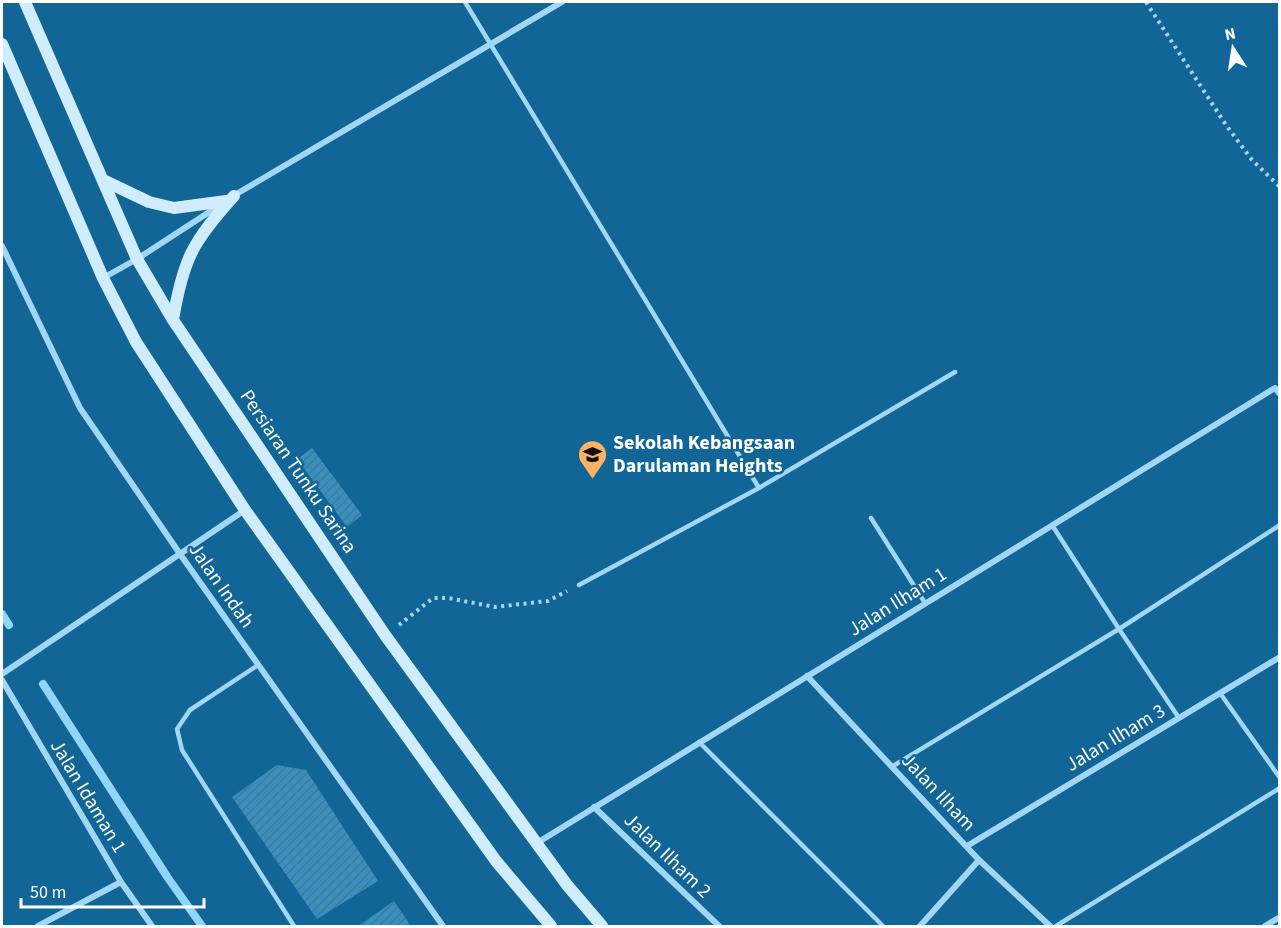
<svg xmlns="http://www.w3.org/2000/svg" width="1281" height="928" font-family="'Source Sans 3',sans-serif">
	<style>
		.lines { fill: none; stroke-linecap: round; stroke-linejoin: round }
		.stream { stroke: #92d6f7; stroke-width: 8 }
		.building { fill: url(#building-hatch) }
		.path { stroke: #a1d7f4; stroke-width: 4; stroke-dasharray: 3 4.5; stroke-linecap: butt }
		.lane { stroke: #a1d7f4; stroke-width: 4.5 }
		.street { stroke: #a1d7f4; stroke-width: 6 }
		.secondary { stroke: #d0edfd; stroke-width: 12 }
		.labels { text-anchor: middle; stroke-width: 5; stroke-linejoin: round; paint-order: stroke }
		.poi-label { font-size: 20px; font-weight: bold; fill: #fff; stroke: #116697; text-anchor: start }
		.street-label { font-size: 20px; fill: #fff; stroke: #116697 }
	</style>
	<defs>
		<pattern id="building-hatch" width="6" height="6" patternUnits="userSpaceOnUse" patternTransform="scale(1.5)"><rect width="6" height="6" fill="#3990bf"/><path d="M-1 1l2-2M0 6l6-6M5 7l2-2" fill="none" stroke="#407897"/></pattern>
	</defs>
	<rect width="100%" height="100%" fill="#116697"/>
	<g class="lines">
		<path class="stream" d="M2,614L9,625
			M43,684L168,878L202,926"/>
	</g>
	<path class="building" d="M312,448L362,515L347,527L297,459Z
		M277,765L306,770L378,881L317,919L232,797Z
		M394,901L411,926H358Z"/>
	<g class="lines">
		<path class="path" d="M1146,2L1226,125L1252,160L1280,187
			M399,625L433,598H448L495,607L548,601L567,591"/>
		<path class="lane" d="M465,2L759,488
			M871,518L925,603
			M1052,525L1119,629L1179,718
			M579,585L759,488L955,372
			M258,665L190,710L177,729L182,750L294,926
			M1220,693L1280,778
			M699,742L883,926
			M893,766L1119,629L1280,525
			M1056,926L1280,788"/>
		<path class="street" d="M233,196L562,2
			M2,246L80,408L180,554L443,926
			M103,278L137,259L220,205
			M2,674L245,510
			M807,676L979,860L1050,926
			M2,680L121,882L152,926
			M594,807L719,926
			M537,843L1275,388L1280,394
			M967,846L1280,657
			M38,926L121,882
			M920,926L979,860
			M1265,926L1280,917"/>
		<path class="secondary" d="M25,2L137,259L173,320L385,635L567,885L602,926
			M2,44L103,278L136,342L245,510L496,861L551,926
			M103,180L149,202L174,208L226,201
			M173,320C183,259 193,241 234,196"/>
	</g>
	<defs>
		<symbol id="school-pin" viewBox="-11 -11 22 30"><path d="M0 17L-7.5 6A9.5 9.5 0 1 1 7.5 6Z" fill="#ffb263" stroke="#116697"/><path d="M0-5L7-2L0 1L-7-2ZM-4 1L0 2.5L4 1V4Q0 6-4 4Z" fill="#111"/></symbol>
	</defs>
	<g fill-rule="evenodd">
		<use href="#school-pin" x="576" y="438" width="33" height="45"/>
	</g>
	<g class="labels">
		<g class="poi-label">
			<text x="613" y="449">Sekolah Kebangsaan<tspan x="613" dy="23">Darulaman Heights</tspan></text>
		</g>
		<g class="street-label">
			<text transform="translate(299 471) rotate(56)" y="7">Persiaran Tunku Sarina</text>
			<text transform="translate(222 585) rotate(55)" y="7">Jalan Indah</text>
			<text transform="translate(897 601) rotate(-32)" y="7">Jalan Ilham 1</text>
			<text transform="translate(1115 737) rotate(-31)" y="7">Jalan Ilham 3</text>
			<text transform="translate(939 792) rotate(47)" y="7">Jalan Ilham</text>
			<text transform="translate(89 796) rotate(59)" y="7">Jalan Idaman 1</text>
			<text transform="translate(668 855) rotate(44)" y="7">Jalan Ilham 2</text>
		</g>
	</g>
	<rect width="1281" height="928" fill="none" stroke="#ffffff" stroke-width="6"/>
	<g transform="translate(1233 48) rotate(348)" stroke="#116697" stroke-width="4.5" paint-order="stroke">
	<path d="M0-4.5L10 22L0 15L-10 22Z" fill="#ffffff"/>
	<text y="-9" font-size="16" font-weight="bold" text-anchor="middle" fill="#ffffff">N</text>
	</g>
	<path d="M21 898v9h183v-9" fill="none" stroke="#ffffff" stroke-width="3"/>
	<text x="30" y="898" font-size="18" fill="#ffffff" stroke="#116697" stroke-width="4.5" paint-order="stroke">50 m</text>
</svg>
